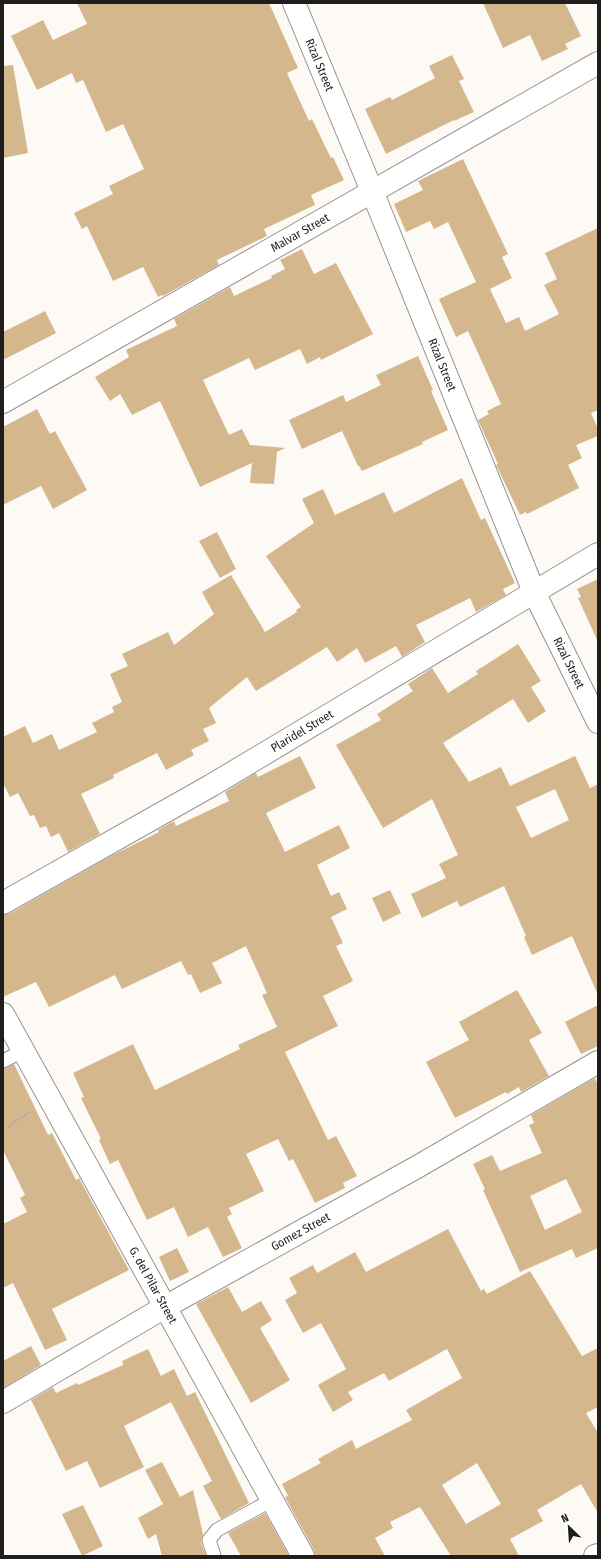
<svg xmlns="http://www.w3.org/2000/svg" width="601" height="1559" font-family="'Fira Sans Condensed',sans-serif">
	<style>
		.building { fill: #d5b78d; fill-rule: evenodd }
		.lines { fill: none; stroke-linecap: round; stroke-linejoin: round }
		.lane-casing { stroke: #969390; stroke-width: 15 }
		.street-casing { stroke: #969390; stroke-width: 24 }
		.secondary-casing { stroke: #969390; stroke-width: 24 }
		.path { stroke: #adaba8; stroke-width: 2.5; stroke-dasharray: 2 2; stroke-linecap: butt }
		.lane { stroke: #fff; stroke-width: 13 }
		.street { stroke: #fff; stroke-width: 22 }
		.secondary { stroke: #fff; stroke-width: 22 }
		.labels { text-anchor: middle; stroke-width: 3; stroke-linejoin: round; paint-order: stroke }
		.street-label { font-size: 12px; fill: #1f1e1d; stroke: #fff }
	</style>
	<rect width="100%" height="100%" fill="#fdfaf6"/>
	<path class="building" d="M77,3H269L298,68L287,73L309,121L312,119L325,146L331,158L333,157L344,180L311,195L315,205L264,229L267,236L217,260L219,265L163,296L162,295L158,297L143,267L113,281L87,226L82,229L74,213L113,194L109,186L144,169L123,124L106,132L83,80L76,83L72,73L37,90L11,36L43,20L53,40L87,24Z
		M483,3H565L581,36L565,44L568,49L542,61L530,35L503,48Z
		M452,55L464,79L459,81L474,112L454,121V120L386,154L365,109L390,97L392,100L435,78L429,66Z
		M13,65L28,153L3,158V66Z
		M463,159L508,254L502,257L512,278L490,289L506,323L519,317L525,331L559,314L544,285L557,279L545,253L598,228V410L591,413L598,429V436L576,445L582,458L568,465L579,488L527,514L526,512L520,515L499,471L496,465L498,464L478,420L489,414L487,411L501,404L468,331L456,337L439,299L476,282L448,222L434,229L430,221L406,232L394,204L423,190L418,181Z
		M302,249L314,274L336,263L373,334L321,360L320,357L307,364L300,349L255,370L249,358L203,380L229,435L242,429L250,445L285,448L277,452L274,484L250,483L252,463L200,487L160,401L132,415L120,394L110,401L95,377L129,357L126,350L177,326L174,319L230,287L234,296L272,278L271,276L285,269L280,260Z
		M45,311L56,333L3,360V332Z
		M418,356L433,390L431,391L448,430L422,442L423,444L362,471L359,466H358L342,431L302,449L289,420L343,395L346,402L381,385L376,375Z
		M37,409L50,434L55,431L87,490L53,509L41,486L3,505V427Z
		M462,478L481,520L485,518L515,583L503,589L506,595L476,612L470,598L416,625L425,642L402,657L396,646L365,663L357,648L337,662L327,647L256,691L247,677L209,708L216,723L203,729L209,741L191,750L194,755L166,770L157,753L113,775L114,778L81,794L100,834L68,852L59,833L51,837L46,826L40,828L34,815L30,816L18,793L10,797L3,783V737L25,726L33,743L52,734L59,750L97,732L92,723L114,712L112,707L122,702L110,674L128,666L122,654L168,632L174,645L214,614L202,592L231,575L265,632L297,612L296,610L301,607L266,556L314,523L302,499L323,489L335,515L384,492L394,513Z
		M217,532L236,569L220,578L199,541Z
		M598,579V642L578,598L581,597L577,589Z
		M518,644L541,681L531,687L546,711L528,723L513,699L443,743L469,782L501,767L510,786L575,756L590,788L598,784V995L572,936L532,955L524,937L526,936L504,886L460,907L457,901L422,918L411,894L446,878L439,864L458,855L432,799L383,828L336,745L381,720L377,714L413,691L408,684L432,668L448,693L478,674L476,671ZM555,789L569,820L531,838L516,807Z
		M300,756L316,788L266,813L285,852L339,825L350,848L317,865L331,896L339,892L347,909L331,917L343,943L336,946L353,981L323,996L338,1026L285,1052L328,1140L336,1136L357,1176L343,1183L345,1188L315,1203L293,1159L289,1161L278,1139L246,1154L264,1191L229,1208L232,1214L227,1217L242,1248L223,1257L208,1227L188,1237L174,1207L147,1220L118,1160L110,1164L99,1140L101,1139L81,1098L84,1097L73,1073L133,1044L155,1090L240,1049L238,1045L277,1027L262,995L267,993L246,946L212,963L222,983L200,993L191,974L188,975L181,961L122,989L115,975L49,1007L36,982L3,997V915L9,914L111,856L159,832L158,830L174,821L176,826L229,801L225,792L256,773L258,777Z
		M390,890L401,913L383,922L372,898Z
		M517,990L542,1033L529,1040L549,1076L521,1092L519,1087L507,1094L506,1092L455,1118L426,1062L469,1040L459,1022Z
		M598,1005V1046L581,1054L565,1022Z
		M14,1064L48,1135L52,1133L76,1180L79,1178L129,1270L52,1309L67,1340L45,1350L13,1283L3,1288V1224L27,1212L20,1198L25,1195L3,1150V1069Z
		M595,1078L598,1085V1248L576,1258L572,1249L520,1272L483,1190L485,1189L473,1164L492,1155L500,1171L542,1153L529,1125L534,1123L531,1115ZM566,1179L582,1212L545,1230L530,1196Z
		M448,1229L481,1291L484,1289L487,1294L530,1271L582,1356L598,1348V1407L586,1413L598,1433V1513L581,1484L537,1510L543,1521L510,1539L519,1556H451L420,1507L390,1522L393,1528L375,1538L385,1556H315L314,1550L285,1497L288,1496L282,1484L321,1463L318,1459L352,1440L356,1449L412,1420L406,1410L462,1378L447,1349L389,1381L384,1373L348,1392L353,1400L333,1412L318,1385L346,1369L321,1323L303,1333L285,1300L297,1293L289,1278L313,1265L317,1273L355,1252L366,1272ZM477,1463L501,1504L466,1524L442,1485Z
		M177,1248L189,1272L170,1281L159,1257Z
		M228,1287L242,1312L261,1301L272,1320L260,1328L290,1380L251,1403L196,1304Z
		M31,1346L41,1365L3,1388V1361Z
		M148,1349L161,1376L174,1369L187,1396L195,1392L249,1503L221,1519L203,1486L212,1481L171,1402L124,1426L144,1467L100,1488L87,1461L66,1471L31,1400L53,1387L56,1393L77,1383L78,1385L123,1365L122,1361Z
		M162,1462L180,1497L193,1490L203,1534L201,1542L206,1556H162L156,1534L148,1539L138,1518L163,1504L145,1470Z
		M83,1505L103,1546L82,1556L62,1514Z
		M265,1513L289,1556H241L228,1533Z"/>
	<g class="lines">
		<defs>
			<path id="lane" d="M3,1061L23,1051
				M214,1556L209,1540L217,1530L272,1500"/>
			<g id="street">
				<path id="s1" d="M3,402L598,63"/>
				<path id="s2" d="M3,903L212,785L598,554"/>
				<path id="s3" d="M3,1014L303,1556"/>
				<path id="s4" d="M3,1402L165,1307L417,1167L598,1062"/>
			</g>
			<g id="secondary">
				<path id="s5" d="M294,3L372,191L534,592L598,722"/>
				<path d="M595,1556L598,1555"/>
			</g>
		</defs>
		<use href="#lane" class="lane-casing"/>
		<use href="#street" class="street-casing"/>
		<use href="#secondary" class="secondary-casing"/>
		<path class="path" d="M8,1127L31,1111"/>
		<use href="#lane" class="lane"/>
		<use href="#street" class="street"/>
		<use href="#secondary" class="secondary"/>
	</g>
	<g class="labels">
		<g class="street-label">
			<text dy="4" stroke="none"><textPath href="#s5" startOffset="67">Rizal Street</textPath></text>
			<text dy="4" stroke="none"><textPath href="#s1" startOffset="342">Malvar Street</textPath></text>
			<text dy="4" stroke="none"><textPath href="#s5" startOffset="391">Rizal Street</textPath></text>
			<text dy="4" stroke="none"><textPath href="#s5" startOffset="715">Rizal Street</textPath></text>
			<text dy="4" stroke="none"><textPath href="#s2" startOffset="345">Plaridel Street</textPath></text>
			<text dy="4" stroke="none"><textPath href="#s4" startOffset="343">Gomez Street</textPath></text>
			<text dy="4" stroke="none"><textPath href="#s3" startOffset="310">G. del Pilar Street</textPath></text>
		</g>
	</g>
	<rect width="601" height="1559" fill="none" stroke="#1f1e1d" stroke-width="8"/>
	<g transform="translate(569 1527) rotate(335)" stroke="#ffffff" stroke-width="3" paint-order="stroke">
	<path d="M0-3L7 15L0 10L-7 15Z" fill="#1f1e1d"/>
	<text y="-6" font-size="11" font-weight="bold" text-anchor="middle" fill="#1f1e1d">N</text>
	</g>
</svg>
